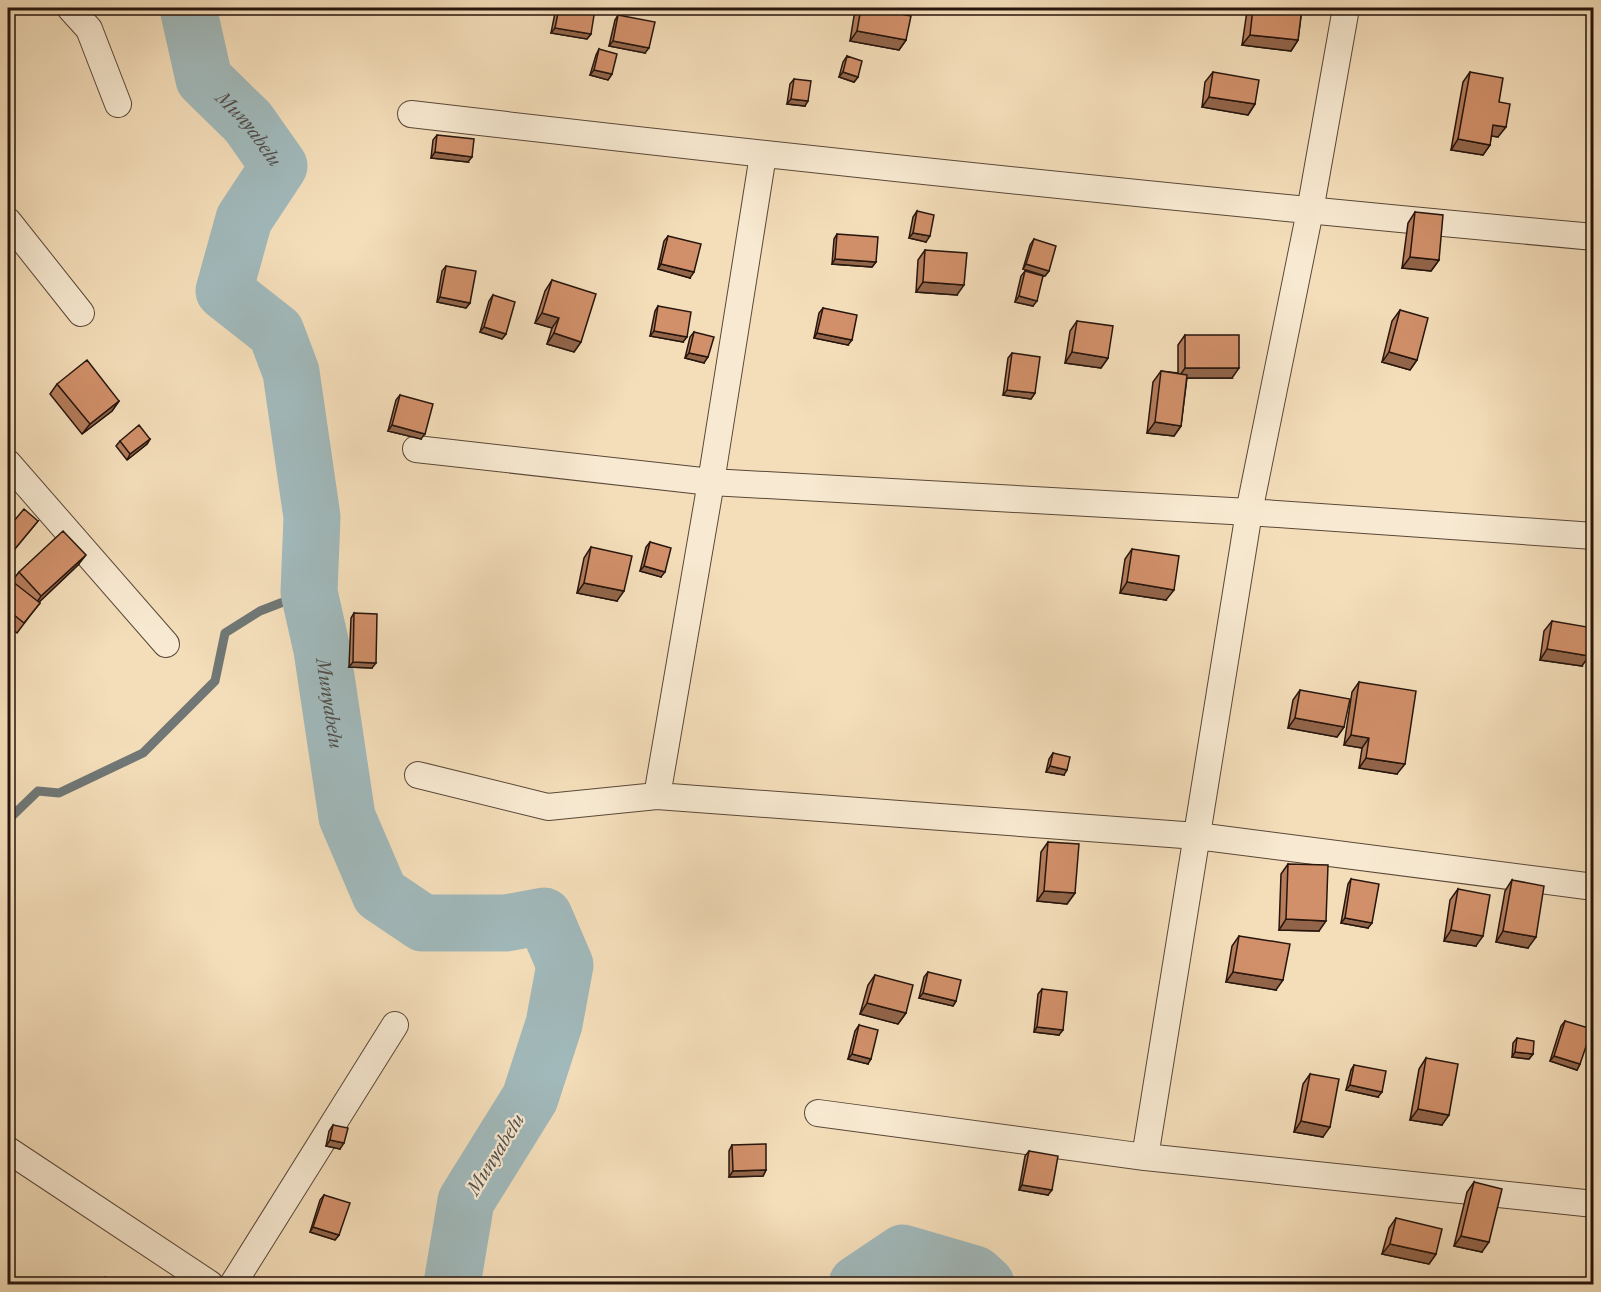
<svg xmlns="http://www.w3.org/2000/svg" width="1601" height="1292" font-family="'IM FELL French Canon',serif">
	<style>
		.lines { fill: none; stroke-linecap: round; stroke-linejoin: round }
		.stream { stroke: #707775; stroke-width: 9 }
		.river { stroke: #a1b9bb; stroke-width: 57 }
		.minor-casing { stroke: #5a4738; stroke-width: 28 }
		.minor { stroke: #f8ead2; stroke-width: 26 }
		.wall { fill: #b47c5b; stroke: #26150d; stroke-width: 1.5 }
		.shaded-wall { fill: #92654a; stroke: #26150d; stroke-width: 1.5 }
		.building { fill: #d1906a; stroke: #26150d; stroke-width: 1.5 }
		.labels { text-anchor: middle; stroke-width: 4.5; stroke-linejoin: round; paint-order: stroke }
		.water-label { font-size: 20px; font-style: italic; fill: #514e4a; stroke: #f8ead2 }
	</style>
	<rect width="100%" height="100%" fill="#f4deba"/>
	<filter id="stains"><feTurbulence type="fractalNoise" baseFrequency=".00333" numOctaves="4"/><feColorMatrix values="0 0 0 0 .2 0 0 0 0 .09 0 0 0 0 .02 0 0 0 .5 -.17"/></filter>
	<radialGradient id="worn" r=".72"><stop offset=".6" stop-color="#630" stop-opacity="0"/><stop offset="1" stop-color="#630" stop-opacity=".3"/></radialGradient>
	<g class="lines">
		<path class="stream" d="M8,820L38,791L59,793L143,753L215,681L225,633L260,611L309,592"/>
		<g class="river">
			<path id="s1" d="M188,8L204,79L248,122L279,166L244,219L224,291L276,332L291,372L312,517L309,592L322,650L347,817L380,894L423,923H506L544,916L565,965L554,1024L530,1098L466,1201L452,1284"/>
			<path d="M857,1284L903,1253L975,1274L986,1284"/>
		</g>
		<defs>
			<path id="minor" d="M70,8L89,29L118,104
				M411,114C805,160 1199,201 1594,237
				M8,221L81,313
				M416,449L711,482L1249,512L1594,536
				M8,463L166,644
				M418,775L548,807L657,796L1197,836L1594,887
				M657,796L711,482L763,155
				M818,1113L1145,1157L1594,1204
				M8,1150L210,1284
				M1145,1157L1249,512L1310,211L1346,8
				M233,1284L395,1025"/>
		</defs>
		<use href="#minor" class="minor-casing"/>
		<use href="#minor" class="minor"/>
	</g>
	<path class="wall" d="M556,8H587L591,34L587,39L551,33Z
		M860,8H870L906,40L899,50L850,41L854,16Z
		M1249,8H1302L1298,40L1291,51L1242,45L1247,11Z
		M618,15L645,53L609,46L615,20Z
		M599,49L612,74L608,80L590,75L596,55Z
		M847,56L858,77L854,82L839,77L843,62Z
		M1213,72L1255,104L1248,115L1202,107L1205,82Z
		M1470,72L1499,102L1498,137L1491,136L1490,145L1483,155L1451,150L1463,82Z
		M794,79L805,106L787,104L790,84Z
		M437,135L468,162L431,158L433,140Z
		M917,211L926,242L909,238L913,217Z
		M1415,212L1439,260L1431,271L1402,268L1408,223Z
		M837,234L876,262L872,267L832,264L834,239Z
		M668,236L690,278L658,269L664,241Z
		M1034,239L1049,271L1045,276H1043L1033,306L1015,302L1021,276L1025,271L1043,275L1023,269L1030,245Z
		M925,250L957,295L916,292L918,260Z
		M446,266L470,303L466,308L437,302L442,271Z
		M552,280L581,342L574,352L547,344L552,328L535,323L545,291Z
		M493,295L506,334L502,339L480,332L489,301Z
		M658,306L683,342L650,336L655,311Z
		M823,308L848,345L814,338L819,313Z
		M1400,310L1417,360L1410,370L1382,362L1392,321Z
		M1077,321L1108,358L1101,368L1065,363L1070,331Z
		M694,332L704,363L685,358L690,337Z
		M1185,335L1232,378H1187L1181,426L1174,436L1147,433L1153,382L1161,371L1178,373V345Z
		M1012,353L1035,393L1031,399L1003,395L1008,358Z
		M57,384L119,401L112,411L82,434L50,394Z
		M400,395L421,439L388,431L396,400Z
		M150,439L147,444L127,460L116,446L120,441Z
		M38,521L10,555L8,553V528Z
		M650,542L661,577L640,571L646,547Z
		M591,547L617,601L577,593L584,558Z
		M1132,549L1166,600L1120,593L1125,559Z
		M78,565L39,602L40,603L32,613L17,633L8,626V578L12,581L19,572Z
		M354,613L372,668L349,667L351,618Z
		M1552,621L1582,666L1540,660L1544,631Z
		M1359,682L1397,774L1359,768L1362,748L1344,745L1352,692Z
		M1300,690L1344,727L1337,737L1288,728L1293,700Z
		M1053,753L1064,775L1046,772L1049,759Z
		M1048,842L1075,893L1067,904L1037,901L1041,852Z
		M1288,864L1319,931L1279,930L1281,874Z
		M1351,879L1368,928L1341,923L1348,884Z
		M1512,880L1528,948L1496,942L1505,891Z
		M1458,889L1476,946L1444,941L1450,900Z
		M1239,936L1276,990L1226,982L1232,946Z
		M928,972L956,1001L953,1006L919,998L924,977Z
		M875,975L906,1013L898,1024L860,1014L868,985Z
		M1042,989L1059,1035L1034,1032L1038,994Z
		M1565,1021L1580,1064L1577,1070L1550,1061L1561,1026Z
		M859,1025L868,1064L848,1059L855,1031Z
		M1517,1038L1533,1054L1529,1059L1512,1057L1513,1043Z
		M1426,1058L1442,1125L1410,1120L1419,1069Z
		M1354,1065L1378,1097L1346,1090L1351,1070Z
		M1310,1074L1323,1137L1294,1132L1303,1084Z
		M333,1125L340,1149L326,1146L329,1131Z
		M732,1145L766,1170L763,1176L729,1177V1151Z
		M1029,1151L1048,1195L1019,1190L1025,1156Z
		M1474,1182L1482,1252L1454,1246L1467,1192Z
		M324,1195L339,1235L335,1240L310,1232L320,1200Z
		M1396,1218L1436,1254L1429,1264L1382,1254L1389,1228Z"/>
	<path class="shaded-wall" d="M499,8H518L517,10Z
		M555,28L591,34L587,39L551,33Z
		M857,31L906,40L899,50L850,41Z
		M1250,35L1298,40L1291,51L1242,45Z
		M613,41L649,48L645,53L609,46Z
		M594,70L612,74L608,80L590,75Z
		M843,72L858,77L854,82L839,77Z
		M1209,97L1255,104L1248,115L1202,107Z
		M791,99L808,101L805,106L787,104Z
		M1493,125L1506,127L1498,137L1486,135Z
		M1458,139L1490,145L1483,155L1451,150Z
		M435,152L472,157L468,162L431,158Z
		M913,233L930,236L926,242L909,238Z
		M1410,257L1439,260L1431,271L1402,268Z
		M835,259L876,262L872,267L832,264Z
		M661,264L694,272L690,278L658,269Z
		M1026,264L1049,271L1045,276L1023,269Z
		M923,282L964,285L957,295L916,292Z
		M1019,296L1037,301L1033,306L1015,302Z
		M440,297L470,303L466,308L437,302Z
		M542,313L559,318L552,328L535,323Z
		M484,327L506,334L502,339L480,332Z
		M654,331L687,337L683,342L650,336Z
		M554,333L581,342L574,352L547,344Z
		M817,333L852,340L848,345L814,338Z
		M1072,352L1108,358L1101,368L1065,363Z
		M1389,352L1417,360L1410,370L1382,362Z
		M689,353L708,357L704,363L685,358Z
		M1185,368H1239L1232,378H1178Z
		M1007,390L1035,393L1031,399L1003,395Z
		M119,401L112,411L82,434L90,424Z
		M1155,422L1181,426L1174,436L1147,433Z
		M392,425L425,434L421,439L388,431Z
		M150,439L147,444L127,460L130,454Z
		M86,555L78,565L34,607L41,596Z
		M644,566L665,572L661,577L640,571Z
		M1127,582L1174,590L1166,600L1120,593Z
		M584,583L624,591L617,601L577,593Z
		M1547,649L1589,656L1582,666L1540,660Z
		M353,662L376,663L372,668L349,667Z
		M1295,718L1344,727L1337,737L1288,728Z
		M1351,735L1369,738L1362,748L1344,745Z
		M1366,758L1405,764L1397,774L1359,768Z
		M1050,766L1067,770L1064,775L1046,772Z
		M1044,891L1075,893L1067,904L1037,901Z
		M1345,918L1372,923L1368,928L1341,923Z
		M1286,919L1326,921L1319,931L1279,930Z
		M1451,930L1483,936L1476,946L1444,941Z
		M1503,931L1536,937L1528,948L1496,942Z
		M1233,972L1283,980L1276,990L1226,982Z
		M923,993L956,1001L953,1006L919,998Z
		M867,1003L906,1013L898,1024L860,1014Z
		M1037,1027L1063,1030L1059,1035L1034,1032Z
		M1515,1052L1533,1054L1529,1059L1512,1057Z
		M852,1054L871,1059L868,1064L848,1059Z
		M1554,1056L1580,1064L1577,1070L1550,1061Z
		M1350,1085L1382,1092L1378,1097L1346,1090Z
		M1418,1109L1449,1115L1442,1125L1410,1120Z
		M1301,1121L1330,1127L1323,1137L1294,1132Z
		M330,1140L344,1143L340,1149L326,1146Z
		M766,1170L763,1176L729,1177L733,1171Z
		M1022,1185L1052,1190L1048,1195L1019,1190Z
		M313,1227L339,1235L335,1240L310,1232Z
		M1461,1236L1489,1242L1482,1252L1454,1246Z
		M1390,1244L1436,1254L1429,1264L1382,1254Z"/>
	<path class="building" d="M559,8H587L595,9L591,34L555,28Z
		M861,8H870L911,16L906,40L857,31Z
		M1253,8H1302L1298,40L1250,35Z
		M618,15L655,22L649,48L613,41Z
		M599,49L617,54L612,74L594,70Z
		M847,56L862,61L858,77L843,72Z
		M1213,72L1259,80L1255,104L1209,97Z
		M1470,72L1503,78L1499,102L1510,104L1506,127L1493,125L1490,145L1458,139Z
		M794,79L811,81L808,101L791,99Z
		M437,135L474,139L472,157L435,152Z
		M917,211L934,215L930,236L913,233Z
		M1415,212L1443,215L1439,260L1410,257Z
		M837,234L878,237L876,262L835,259Z
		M668,236L701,244L694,272L661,264Z
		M1034,239L1056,246L1049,271L1026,264Z
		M925,250L967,253L964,285L923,282Z
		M446,266L476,271L470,303L440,297Z
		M1025,271L1043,276L1037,301L1019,296Z
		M552,280L596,294L581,342L554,333L559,318L542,313Z
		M493,295L515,302L506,334L484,327Z
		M658,306L691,312L687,337L654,331Z
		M823,308L857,315L852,340L817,333Z
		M1400,310L1428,318L1417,360L1389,352Z
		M1077,321L1113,326L1108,358L1072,352Z
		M694,332L714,337L708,357L689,353Z
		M1185,335H1239V368H1185Z
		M1012,353L1040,357L1035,393L1007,390Z
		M87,360L119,401L90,424L57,384Z
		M1161,371L1187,375L1181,426L1155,422Z
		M400,395L433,404L425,434L392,425Z
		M139,425L150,439L130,454L120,441Z
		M24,509L38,521L14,550L8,544V528Z
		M63,531L86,555L41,596L19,572Z
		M650,542L671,548L665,572L644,566Z
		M591,547L632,556L624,591L584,583Z
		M1132,549L1179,556L1174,590L1127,582Z
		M8,578L40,603L24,623L8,610Z
		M354,613L377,614L376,663L353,662Z
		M1552,621L1593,628L1589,656L1547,649Z
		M1359,682L1416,691L1405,764L1366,758L1369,738L1351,735Z
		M1300,690L1350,699L1344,727L1295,718Z
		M1053,753L1070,757L1067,770L1050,766Z
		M1048,842L1079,844L1075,893L1044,891Z
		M1288,864L1328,865L1326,921L1286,919Z
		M1351,879L1379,884L1372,923L1345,918Z
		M1512,880L1544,886L1536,937L1503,931Z
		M1458,889L1490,895L1483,936L1451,930Z
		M1239,936L1290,944L1283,980L1233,972Z
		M928,972L961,980L956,1001L923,993Z
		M875,975L913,985L906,1013L867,1003Z
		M1042,989L1067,992L1063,1030L1037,1027Z
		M1565,1021L1592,1029L1580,1064L1554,1056Z
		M859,1025L878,1030L871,1059L852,1054Z
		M1517,1038L1534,1041L1533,1054L1515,1052Z
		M1426,1058L1458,1064L1449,1115L1418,1109Z
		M1354,1065L1386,1071L1382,1092L1350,1085Z
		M1310,1074L1339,1079L1330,1127L1301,1121Z
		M333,1125L348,1128L344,1143L330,1140Z
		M766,1144V1170L733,1171L732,1145Z
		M1029,1151L1058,1156L1052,1190L1022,1185Z
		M1474,1182L1502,1189L1489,1242L1461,1236Z
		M324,1195L350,1203L339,1235L313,1227Z
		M1396,1218L1442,1229L1436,1254L1390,1244Z
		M105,1277L114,1284H98Z"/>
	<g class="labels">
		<g class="water-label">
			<text dy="7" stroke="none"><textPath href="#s1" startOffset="140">Munyabelu</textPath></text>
			<text dy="7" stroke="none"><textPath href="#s1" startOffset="770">Munyabelu</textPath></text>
			<text transform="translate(495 1154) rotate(-58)" y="7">Munyabelu</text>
		</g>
	</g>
	<rect width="1601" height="1292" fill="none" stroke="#f4deba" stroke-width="30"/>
	<rect x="9" y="9" width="1583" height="1274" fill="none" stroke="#26150d" stroke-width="3"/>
	<rect x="15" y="15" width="1571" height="1262" fill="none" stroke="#26150d" stroke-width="1.5"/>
	<rect width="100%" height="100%" filter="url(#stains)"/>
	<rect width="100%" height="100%" fill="url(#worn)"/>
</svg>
